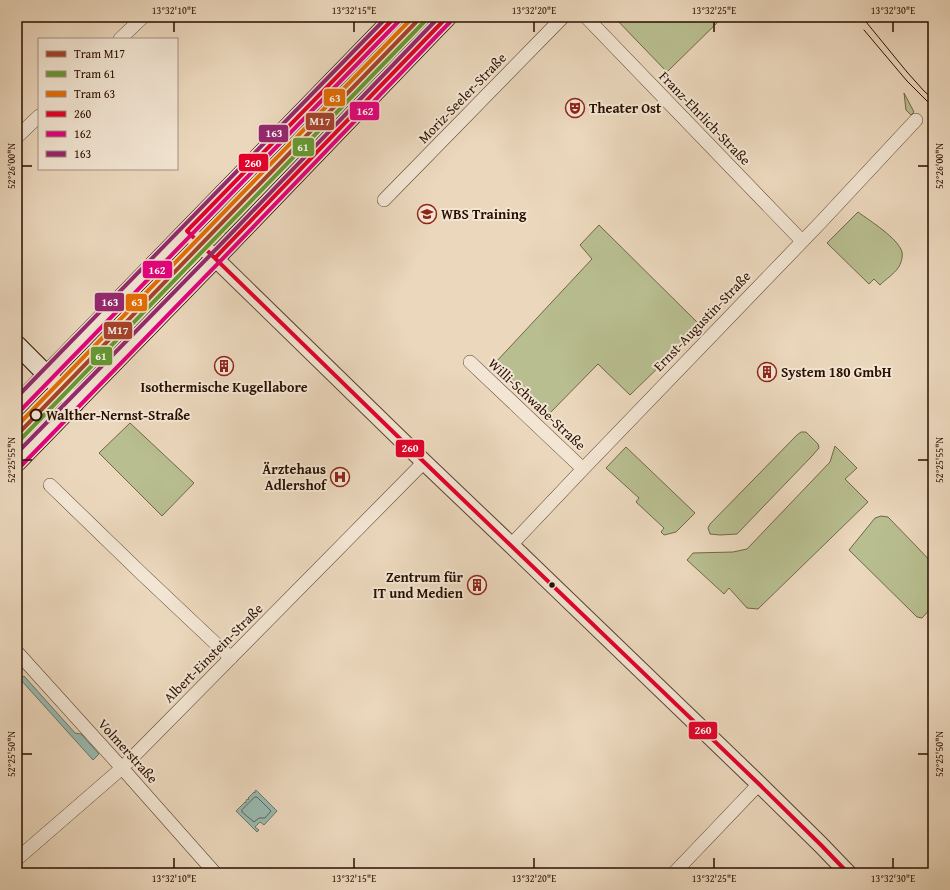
<svg xmlns="http://www.w3.org/2000/svg" width="950" height="890" font-family="'Gentium Book Plus',serif">
	<style>
		.green { fill: #b8be90; stroke: #716648 }
		.water { fill: #98bab1; stroke: #6c766a }
		.lines { fill: none; stroke-linecap: round; stroke-linejoin: round }
		.shore { stroke: #616458; stroke-width: 1 }
		.minor-casing { stroke: #5a412f; stroke-width: 14 }
		.tertiary-casing { stroke: #5a412f; stroke-width: 18 }
		.secondary-casing { stroke: #2a0f00; stroke-width: 20 }
		.minor { stroke: #f2e5d3; stroke-width: 13 }
		.tertiary { stroke: #f2e5d3; stroke-width: 16 }
		.secondary { stroke: #f2e5d3; stroke-width: 18 }
		.tram { stroke: #2a0f00; stroke-width: 1 }
		.bus-1-casing { stroke: #f2e5d3; stroke-width: 7 }
		.bus-2-casing { stroke: #f2e5d3; stroke-width: 7 }
		.bus-3-casing { stroke: #f2e5d3; stroke-width: 7 }
		.bus-1 { stroke: #e4002b; stroke-width: 4 }
		.bus-2 { stroke: #e5007d; stroke-width: 4 }
		.bus-3 { stroke: #95276e; stroke-width: 4 }
		.tram-1-casing { stroke: #f2e5d3; stroke-width: 7 }
		.tram-2-casing { stroke: #f2e5d3; stroke-width: 7 }
		.tram-3-casing { stroke: #f2e5d3; stroke-width: 7 }
		.tram-1 { stroke: #a6422a; stroke-width: 4 }
		.tram-2 { stroke: #693; stroke-width: 4 }
		.tram-3 { stroke: #e46d03; stroke-width: 4 }
		.ticks { fill: none; stroke: #2a0f00; stroke-width: 1.5 }
		.stop-dot { fill: #f2e5d3; stroke: #2a0f00; stroke-width: 2 }
		.bus-dot { fill: #2a0f00; stroke: #f2e5d3; stroke-width: 1.5 }
		.labels { text-anchor: middle; stroke-width: 4; stroke-linejoin: round; paint-order: stroke }
		.street-label { font-size: 14px; fill: #2a0f00; stroke: #f2e5d3 }
		.poi-label { font-size: 14px; font-weight: bold; fill: #2a0f00; stroke: #f2e5d3; text-anchor: start }
		.stop-label { font-size: 14px; font-weight: bold; fill: #2a0f00; stroke: #f2e5d3; text-anchor: start }
		.line-badge { stroke: #f2e5d3; stroke-width: 1.5 }
		.badge-label { font-size: 11px; text-anchor: middle; font-weight: bold; fill: #fff }
		.neatline { fill: none; stroke: #2a0f00; stroke-width: 1.5 }
		.ticks-label { font-size: 10px; text-anchor: middle; fill: #2a0f00 }
	</style>
	<rect width="100%" height="100%" fill="#ebd7bc"/>
	<filter id="stains"><feTurbulence type="fractalNoise" baseFrequency=".005" numOctaves="4"/><feColorMatrix values="0 0 0 0 .2 0 0 0 0 .09 0 0 0 0 .02 0 0 0 .5 -.17"/></filter>
	<radialGradient id="worn" r=".72"><stop offset=".6" stop-color="#630" stop-opacity="0"/><stop offset="1" stop-color="#630" stop-opacity=".3"/></radialGradient>
	<path class="green" d="M402,17H439L230,233H224L208,217Z
		M614,17H723L667,72Z
		M904,93L914,112L911,115L906,110Z
		M858,212C870,221 898,238 902,252C903,257 901,264 898,268C894,274 886,279 880,285L874,279L869,284L827,243Z
		M599,225L701,326L630,395L598,364L548,415L495,363L592,259L580,245Z
		M173,254L192,272L87,381L68,362Z
		M130,423L194,483L162,516L99,453Z
		M801,432H806L818,444L819,448L812,456L737,534L720,535L710,534L708,528L710,524L797,435Z
		M835,446L857,468L845,479L868,502L758,609L747,608L729,588L724,594L687,560L693,553L733,552L747,549L830,462Z
		M626,447L695,513L676,532L664,535L661,532L664,528L636,502L639,498L606,468Z
		M881,516L888,517L918,548L933,564V606L922,618L917,617L849,550L875,518Z"/>
	<path class="water" d="M24,676L75,733L81,734L99,754L93,760L20,679Z
		M256,790L277,811L264,825L260,822L255,827L259,830L257,832L236,811L245,802L246,803V801L247,799L248,800L249,799L248,798L254,792L255,793V791Z"/>
	<g class="lines">
		<path class="shore" d="M255,797H257L271,811L265,818H259L254,822L242,812V810Z"/>
		<defs>
			<path id="minor" d="M586,17L802,241
				M120,39L143,17
				M17,137L39,116
				M384,200L563,17
				M470,362L583,469
				M50,485L143,575L231,658
				M511,545L583,469L821,222L916,120
				M17,652L122,768L215,873
				M17,859L122,768L424,462
				M674,873L759,784"/>
			<path id="tertiary" d="M187,231L424,462L511,545L759,784L821,845L848,873"/>
			<path id="secondary" d="M17,345L75,403
				M17,406L187,231L395,17
				M17,462L229,244L447,17"/>
		</defs>
		<use href="#minor" class="minor-casing"/>
		<use href="#tertiary" class="tertiary-casing"/>
		<use href="#secondary" class="secondary-casing"/>
		<use href="#minor" class="minor"/>
		<use href="#tertiary" class="tertiary"/>
		<use href="#secondary" class="secondary"/>
		<path class="tram" d="M862,17L907,72L924,91L933,99
			M864,30L907,81L933,107"/>
		<defs>
			<path id="bus-1" d="M395,17L187,231L424,462L759,784L821,845L848,873
				M215,258L447,17"/>
			<path id="bus-2" d="M21,410L399,21
				M21,466L233,248L451,21"/>
			<path id="bus-3" d="M17,397L387,17
				M17,453L225,240L439,17"/>
		</defs>
		<use href="#bus-1" class="bus-1-casing"/>
		<use href="#bus-2" class="bus-2-casing"/>
		<use href="#bus-3" class="bus-3-casing"/>
		<use href="#bus-1" class="bus-1"/>
		<use href="#bus-2" class="bus-2"/>
		<use href="#bus-3" class="bus-3"/>
		<defs>
			<path id="tram-1" d="M17,435L421,17"/>
			<path id="tram-2" d="M21,439L425,21"/>
			<path id="tram-3" d="M17,426L413,17"/>
		</defs>
		<use href="#tram-1" class="tram-1-casing"/>
		<use href="#tram-2" class="tram-2-casing"/>
		<use href="#tram-3" class="tram-3-casing"/>
		<use href="#tram-1" class="tram-1"/>
		<use href="#tram-2" class="tram-2"/>
		<use href="#tram-3" class="tram-3"/>
	</g>
	<path class="ticks" d="M174,22V32M354,22V32M534,22V32M714,22V32M893,22V32M22,166H32M918,166H928M22,460H32M918,460H928M22,754H32M918,754H928M174,858V868M354,858V868M534,858V868M714,858V868M893,858V868"/>
	<defs>
		<symbol id="theatre-ring" viewBox="-11 -11 22 22"><circle r="9.5" fill="#f2e5d3" stroke="#8f2418" stroke-width="1.5"/><path d="M-5-5.5Q0-4 5-5.5V0Q5 5 0 6Q-5 5-5 0ZM-3.3-2.5H-1v1.5H-3.3ZM1-2.5H3.3v1.5H1ZM-2.8 1Q0 5.5 2.8 1Z" fill="#8f2418"/></symbol>
		<symbol id="university-ring" viewBox="-11 -11 22 22"><circle r="9.5" fill="#f2e5d3" stroke="#8f2418" stroke-width="1.5"/><path d="M0-5L7-2L0 1L-7-2ZM-4 1L0 2.5L4 1V4Q0 6-4 4Z" fill="#8f2418"/></symbol>
		<symbol id="building-ring" viewBox="-11 -11 22 22"><circle r="9.5" fill="#f2e5d3" stroke="#8f2418" stroke-width="1.5"/><path d="M-4-6H4V6H1V3H-1V6H-4ZM-2.5-4.3h1.7v1.8h-1.7ZM.8-4.3h1.7v1.8H.8ZM-2.5-1h1.7V.8h-1.7ZM.8-1h1.7V.8H.8Z" fill="#8f2418"/></symbol>
		<symbol id="hospital-ring" viewBox="-11 -11 22 22"><circle r="9.5" fill="#f2e5d3" stroke="#8f2418" stroke-width="1.5"/><path d="M-5-5h3v3.5h4V-5h3V5h-3V1.5h-4V5h-3Z" fill="#8f2418"/></symbol>
	</defs>
	<g fill-rule="evenodd">
		<use href="#theatre-ring" x="564" y="97" width="22" height="22"/>
		<use href="#university-ring" x="416" y="203" width="22" height="22"/>
		<use href="#building-ring" x="213" y="355" width="22" height="22"/>
		<use href="#building-ring" x="756" y="361" width="22" height="22"/>
		<use href="#hospital-ring" x="329" y="466" width="22" height="22"/>
		<use href="#building-ring" x="466" y="574" width="22" height="22"/>
	</g>
	<circle class="stop-dot" cx="36" cy="415" r="5.5"/>
	<circle class="bus-dot" cx="552" cy="585" r="3.5"/>
	<g class="labels">
		<g class="street-label">
			<text transform="translate(462 98) rotate(-46)" y="5">Moriz-Seeler-Straße</text>
			<text transform="translate(705 118) rotate(46)" y="5">Franz-Ehrlich-Straße</text>
			<text transform="translate(702 321) rotate(-46)" y="5">Ernst-Augustin-Straße</text>
			<text transform="translate(537 404) rotate(43)" y="5">Willi-Schwabe-Straße</text>
			<text transform="translate(213 653) rotate(-45)" y="5">Albert-Einstein-Straße</text>
			<text transform="translate(128 751) rotate(48)" y="5">Volmerstraße</text>
		</g>
		<g class="poi-label">
			<text x="589" y="113">Theater Ost</text>
			<text x="441" y="219">WBS Training</text>
			<text x="781" y="377">System 180 GmbH</text>
			<text x="224" y="392" text-anchor="middle">Isothermische Kugellabore</text>
			<text x="326" y="474" text-anchor="end">Ärztehaus<tspan x="326" dy="16">Adlershof</tspan></text>
			<text x="463" y="582" text-anchor="end">Zentrum für<tspan x="463" dy="16">IT und Medien</tspan></text>
		</g>
		<g class="stop-label">
			<text x="46" y="420">Walther-Nernst-Straße</text>
		</g>
	</g>
	<g class="line-badge">
		<rect x="323" y="88" width="23" height="19" rx="4" fill="#e46d03"/>
		<rect x="349" y="101" width="31" height="20" rx="4" fill="#e5007d"/>
		<rect x="305" y="112" width="30" height="19" rx="4" fill="#a6422a"/>
		<rect x="258" y="124" width="31" height="19" rx="4" fill="#95276e"/>
		<rect x="292" y="137" width="23" height="20" rx="4" fill="#693"/>
		<rect x="238" y="153" width="31" height="19" rx="4" fill="#e4002b"/>
		<rect x="142" y="260" width="31" height="19" rx="4" fill="#e5007d"/>
		<rect x="94" y="292" width="31" height="20" rx="4" fill="#95276e"/>
		<rect x="125" y="293" width="23" height="19" rx="4" fill="#e46d03"/>
		<rect x="103" y="321" width="30" height="19" rx="4" fill="#a6422a"/>
		<rect x="90" y="346" width="23" height="20" rx="4" fill="#693"/>
		<rect x="395" y="439" width="30" height="19" rx="4" fill="#e4002b"/>
		<rect x="688" y="721" width="30" height="19" rx="4" fill="#e4002b"/>
	</g>
	<g class="badge-label">
		<text x="335" y="102">63</text>
		<text x="365" y="115">162</text>
		<text x="320" y="125">M17</text>
		<text x="274" y="137">163</text>
		<text x="303" y="151">61</text>
		<text x="253" y="167">260</text>
		<text x="157" y="274">162</text>
		<text x="110" y="306">163</text>
		<text x="137" y="306">63</text>
		<text x="118" y="334">M17</text>
		<text x="101" y="360">61</text>
		<text x="410" y="452">260</text>
		<text x="703" y="734">260</text>
	</g>
	<rect width="950" height="890" fill="none" stroke="#ebd7bc" stroke-width="44"/>
	<rect x="38" y="38" width="140" height="132" fill="#f2e5d3" stroke="#a28f7f"/>
	<rect x="46" y="51" width="20" height="6" fill="#a6422a" stroke="#a28f7f"/>
	<text x="74" y="58" font-size="12" fill="#2a0f00">Tram M17</text>
	<rect x="46" y="71" width="20" height="6" fill="#669933" stroke="#a28f7f"/>
	<text x="74" y="78" font-size="12" fill="#2a0f00">Tram 61</text>
	<rect x="46" y="91" width="20" height="6" fill="#e46d03" stroke="#a28f7f"/>
	<text x="74" y="98" font-size="12" fill="#2a0f00">Tram 63</text>
	<rect x="46" y="111" width="20" height="6" fill="#e4002b" stroke="#a28f7f"/>
	<text x="74" y="118" font-size="12" fill="#2a0f00">260</text>
	<rect x="46" y="131" width="20" height="6" fill="#e5007d" stroke="#a28f7f"/>
	<text x="74" y="138" font-size="12" fill="#2a0f00">162</text>
	<rect x="46" y="151" width="20" height="6" fill="#95276e" stroke="#a28f7f"/>
	<text x="74" y="158" font-size="12" fill="#2a0f00">163</text>
	<rect x="22" y="22" width="906" height="846" class="neatline"/>
	<g class="ticks-label">
		<text x="174" y="14">13°32'10"E</text>
		<text x="354" y="14">13°32'15"E</text>
		<text x="534" y="14">13°32'20"E</text>
		<text x="714" y="14">13°32'25"E</text>
		<text x="893" y="14">13°32'30"E</text>
		<text transform="translate(11 166) rotate(-90)" y="4">52°26'00"N</text>
		<text transform="translate(939 166) rotate(-90)" y="4">52°26'00"N</text>
		<text transform="translate(11 460) rotate(-90)" y="4">52°25'55"N</text>
		<text transform="translate(939 460) rotate(-90)" y="4">52°25'55"N</text>
		<text transform="translate(11 754) rotate(-90)" y="4">52°25'50"N</text>
		<text transform="translate(939 754) rotate(-90)" y="4">52°25'50"N</text>
		<text x="174" y="882">13°32'10"E</text>
		<text x="354" y="882">13°32'15"E</text>
		<text x="534" y="882">13°32'20"E</text>
		<text x="714" y="882">13°32'25"E</text>
		<text x="893" y="882">13°32'30"E</text>
	</g>
	<rect width="100%" height="100%" filter="url(#stains)"/>
	<rect width="100%" height="100%" fill="url(#worn)"/>
</svg>
